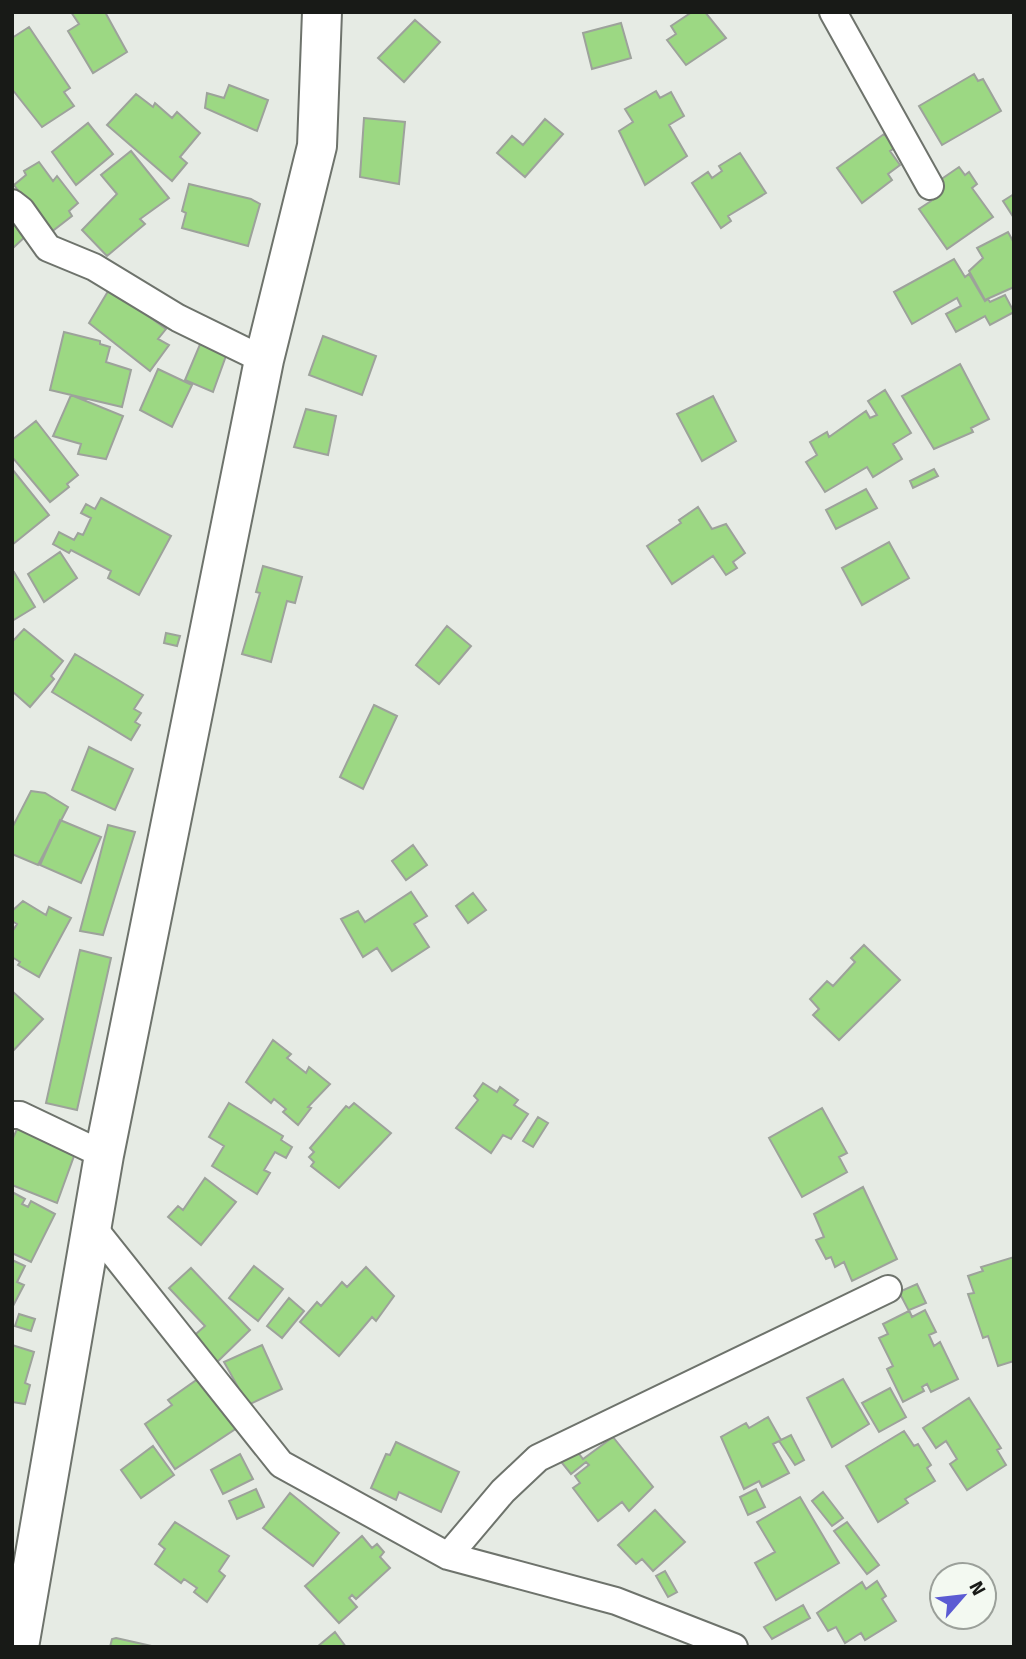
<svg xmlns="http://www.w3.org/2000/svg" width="1026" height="1659" font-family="'Fira Sans',sans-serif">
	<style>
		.building { fill: #9cd883; stroke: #9da29b; stroke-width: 2 }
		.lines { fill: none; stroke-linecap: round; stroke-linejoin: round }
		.minor-casing { stroke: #6e736c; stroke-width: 30 }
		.secondary-casing { stroke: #6e736c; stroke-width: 42 }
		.minor { stroke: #fff; stroke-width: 26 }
		.secondary { stroke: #fff; stroke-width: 38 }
	</style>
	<rect width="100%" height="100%" fill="#e6ebe4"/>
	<path class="building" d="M71,12H105L127,52L93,73L68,31L79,24Z
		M692,12H705L726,38L686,65L667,40L676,34L671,26Z
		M415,20L440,42L404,82L378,58Z
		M621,23L631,58L592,69L583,33Z
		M29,27L70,88L64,92L74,106L42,127L12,89V38Z
		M974,74L978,81L983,79L1001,111L942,145L919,106Z
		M229,85L268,100L257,131L205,108L207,93L224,98Z
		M656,91L660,98L671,92L684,116L669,125L687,156L645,185L619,131L633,122L625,109Z
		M136,94L153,107L155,103L172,118L177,112L200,133L180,157L187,163L172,181L107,125Z
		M364,118L405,122L399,184L360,177Z
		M545,119L563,134L525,177L497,153L512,136L523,145Z
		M88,123L113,154L76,185L52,152Z
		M884,134L895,148L890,151L900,165L888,174L892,180L862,203L837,168Z
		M131,151L169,198L140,219L145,224L107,256L82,230L117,194L101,175Z
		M740,153L766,193L728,216L731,221L721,228L692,183L708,172L712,178L722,171L719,166Z
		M39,162L53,181L57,176L78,203L69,211L72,216L50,233L14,185L26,175L24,171Z
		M959,167L965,175L969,172L977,184L972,188L993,217L947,249L919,209L931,201L924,191Z
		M189,184L251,199L260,204L248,246L182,228L186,213L182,211Z
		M1014,194V218L1003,201Z
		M12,219L27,235L12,249Z
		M1008,232L1014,243V287L985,300L969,271L983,258L977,248Z
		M954,259L965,277L969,274L985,301L988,299L990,302L1005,295L1014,312L990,325L985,316L956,332L946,314L961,306L957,298L912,324L894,292Z
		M110,288L166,329L158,339L169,345L150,371L89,323Z
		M64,332L100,341V344L110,347L106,362L131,370L122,407L50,390Z
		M323,336L376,356L362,395L309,375Z
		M201,342L227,353L213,392L185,380Z
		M960,364L989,419L971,428L973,432L934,449L902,396Z
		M158,369L192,385L172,427L140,410Z
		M885,390L911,433L893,444L902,459L873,477L867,467L825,492L806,462L817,455L810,442L827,432L829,437L866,411L870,418L877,415L868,401Z
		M71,395L123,416L106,459L78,454L81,444L53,436Z
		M713,396L736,441L702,461L677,414Z
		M306,409L336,416L328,455L294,447Z
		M36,421L78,475L67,484L69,487L50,502L12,457V440Z
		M12,469L49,515L12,545Z
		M934,469L938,476L913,488L910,481Z
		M866,489L877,508L836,529L826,510Z
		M101,498L171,536L139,595L108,578L111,571L71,550L69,553L53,544L59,532L74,540L78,533L83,535L91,518L81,513L86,504L95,509Z
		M698,507L712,529L726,524L745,553L733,562L737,568L726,575L713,556L672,584L647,546L681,523L679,520Z
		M889,542L909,578L862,605L842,568Z
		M60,552L77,578L44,602L28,574Z
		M263,566L302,577L295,603L287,601L271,662L242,654L260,593L256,592Z
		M14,572L35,607L12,621V573Z
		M447,626L471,646L439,684L416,665Z
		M24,629L63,661L51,676L54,679L30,707L12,691V642Z
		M166,633L180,636L177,646L164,643Z
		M75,654L143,695L134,709L141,713L135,722L140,725L131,740L52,692Z
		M374,705L397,716L363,789L340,777Z
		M89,747L133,769L115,810L72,790Z
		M31,791L45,793L68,807L38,865L12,854V828Z
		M60,820L101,837L81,883L40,865Z
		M108,825L135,832L103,935L80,931Z
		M413,845L427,865L406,880L392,861Z
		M411,892L427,916L414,924L429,947L392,971L377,948L363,957L341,919L358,911L365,922Z
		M473,893L486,910L468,923L456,906Z
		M23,901L46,915L49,907L71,918L39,977L18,965L20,962L12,957V932L17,924L12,921V911Z
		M864,945L900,980L839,1040L813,1015L819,1009L810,999L827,981L833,986L855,962L851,958Z
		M80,950L111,958L77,1110L46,1103Z
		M12,991L43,1019L12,1052Z
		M273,1040L291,1054L287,1058L306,1073L309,1067L330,1084L308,1107L311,1108L298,1125L283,1112L286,1109L274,1099L271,1103L246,1082Z
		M483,1083L497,1092L500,1087L518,1100L514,1105L528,1114L511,1139L503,1135L491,1153L456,1128L478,1100L474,1096Z
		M229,1103L283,1136L281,1140L292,1147L286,1158L275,1152L264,1170L270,1173L257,1194L212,1166L224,1146L209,1137Z
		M354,1103L391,1133L339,1188L311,1166L314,1162L309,1157L314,1152L310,1148L346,1106L349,1108Z
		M822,1108L847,1153L839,1157L847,1172L802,1197L769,1138Z
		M538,1117L548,1123L533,1147L523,1141Z
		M18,1127L74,1156L57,1203L12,1185V1140Z
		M205,1178L236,1202L201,1245L168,1217L178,1206L183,1210Z
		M863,1187L897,1259L852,1281L844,1262L835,1267L831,1257L826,1259L816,1240L824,1237L814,1214Z
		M12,1192L25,1199L22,1204L28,1207L31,1201L55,1214L31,1262L12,1253Z
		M1014,1257V1361L998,1366L988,1336L983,1338L968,1294L974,1293L968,1276L983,1271L981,1267Z
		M12,1260L25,1266L17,1282L24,1285L13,1306Z
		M254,1266L283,1289L258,1321L229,1298Z
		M366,1267L394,1296L376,1321L372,1317L339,1356L300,1322L317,1302L321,1306L342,1282L347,1287Z
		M191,1268L250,1330L213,1366L189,1340L205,1326L169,1288Z
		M917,1284L926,1303L909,1310L912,1317L925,1310L936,1332L929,1335L934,1346L940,1342L958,1379L931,1392L927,1384L922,1387L924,1391L903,1402L887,1369L893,1366L879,1338L888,1334L883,1324L909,1311L899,1292Z
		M289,1298L304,1311L282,1338L267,1326Z
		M19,1314L35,1319L31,1331L15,1326Z
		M12,1345L34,1352L25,1383L30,1385L25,1404L12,1402Z
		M262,1345L282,1389L248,1405L224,1362Z
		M205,1374L240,1426L175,1469L145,1424L172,1405L168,1400Z
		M843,1379L869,1424L832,1447L807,1398Z
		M890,1388L906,1417L879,1432L862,1403Z
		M969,1398L1001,1448L997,1450L1006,1465L967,1490L950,1464L957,1459L946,1441L936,1448L923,1428Z
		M768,1417L781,1440L791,1435L804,1460L795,1465L779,1441L773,1444L789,1473L762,1487L759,1481L744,1489L721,1437L746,1423L749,1428Z
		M904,1431L914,1446L918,1444L931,1465L927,1468L935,1481L905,1499L908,1503L878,1522L846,1466Z
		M613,1437L653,1487L629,1511L622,1502L598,1521L573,1488L580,1483L575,1476L589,1465L586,1462L571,1474L558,1458L573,1446L583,1459Z
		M396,1442L459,1472L441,1512L399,1492L396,1500L371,1488L386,1454L390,1455Z
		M153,1446L174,1475L141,1498L121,1470Z
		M240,1454L253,1479L223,1494L211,1470Z
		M256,1489L264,1507L237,1519L229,1501Z
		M756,1489L765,1507L748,1515L740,1497Z
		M823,1492L843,1518L832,1526L812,1501Z
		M290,1493L339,1533L313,1566L263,1528Z
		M800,1497L839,1563L776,1600L755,1563L775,1552L757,1522Z
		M655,1510L685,1542L653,1571L642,1559L636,1564L618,1545Z
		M175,1522L229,1556L219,1571L225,1576L207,1602L194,1592L197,1588L184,1579L181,1583L155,1564L165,1549L159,1544Z
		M847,1522L879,1565L867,1574L834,1531Z
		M362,1536L372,1548L377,1544L384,1552L380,1557L390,1568L356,1599L352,1595L349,1598L357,1607L339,1623L305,1586Z
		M665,1571L677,1592L668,1597L656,1576Z
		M877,1581L886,1596L882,1599L896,1621L865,1640L861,1633L845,1643L836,1627L828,1631L817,1613L862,1582L866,1589Z
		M803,1605L810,1618L772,1639L764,1627Z
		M335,1632L346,1647H317Z
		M116,1638L156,1647H110L112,1639Z"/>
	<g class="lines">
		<defs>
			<path id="minor" d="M833,12L930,186
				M12,203L21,210L48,248L94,267L178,318L264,360
				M12,1115H20L104,1155
				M92,1226L281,1464L448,1556L616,1601L734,1647
				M448,1556L503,1491L538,1458L888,1289"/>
			<path id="secondary" d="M19,1647L104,1155L264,360L317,146L322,12"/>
		</defs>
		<use href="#minor" class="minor-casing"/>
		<use href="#secondary" class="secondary-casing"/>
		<use href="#minor" class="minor"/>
		<use href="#secondary" class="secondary"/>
	</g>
	<rect width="1026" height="1659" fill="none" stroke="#181a17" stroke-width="28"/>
	<g transform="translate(963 1596) rotate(62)"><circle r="33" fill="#f3f9f1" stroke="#9ba09a" stroke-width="2"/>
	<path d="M0-5L12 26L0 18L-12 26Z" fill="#5b5bd3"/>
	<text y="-10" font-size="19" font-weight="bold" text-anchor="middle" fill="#181a17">N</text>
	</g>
</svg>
